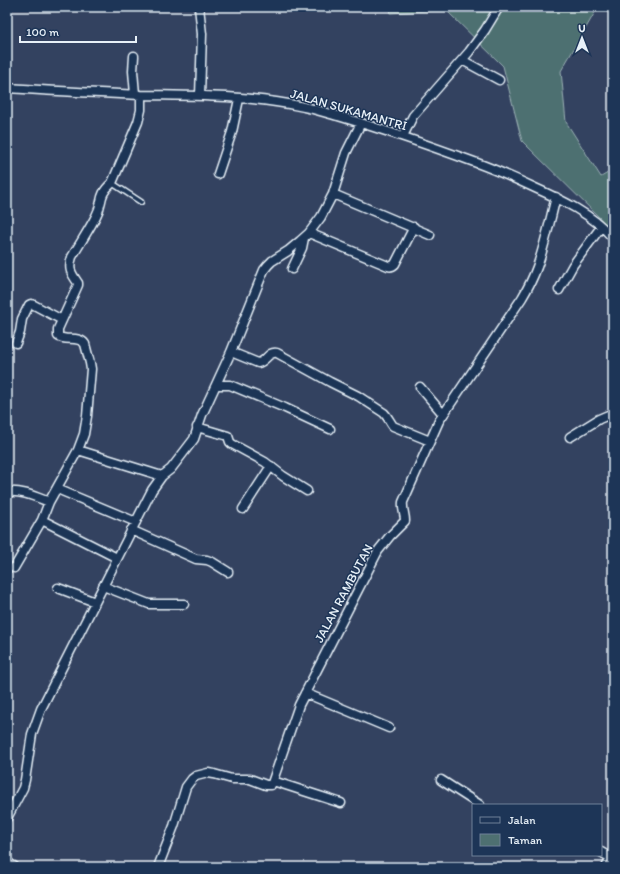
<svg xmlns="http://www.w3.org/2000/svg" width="620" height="874" font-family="Itim,sans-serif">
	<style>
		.green { fill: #4e7071; stroke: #9bb0b4 }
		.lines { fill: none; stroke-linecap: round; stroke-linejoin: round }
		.service-casing { stroke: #e8f1f8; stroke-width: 7 }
		.minor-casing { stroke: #e8f1f8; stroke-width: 11 }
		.service { stroke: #1d3557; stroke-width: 4 }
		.minor { stroke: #1d3557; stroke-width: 8 }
		.labels { text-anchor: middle; stroke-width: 3; stroke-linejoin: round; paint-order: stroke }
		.street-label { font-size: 13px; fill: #e8f1f8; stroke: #1d3557 }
	</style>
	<rect width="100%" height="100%" fill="#334260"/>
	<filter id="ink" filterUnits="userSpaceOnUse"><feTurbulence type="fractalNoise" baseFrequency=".025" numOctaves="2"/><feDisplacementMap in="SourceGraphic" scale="8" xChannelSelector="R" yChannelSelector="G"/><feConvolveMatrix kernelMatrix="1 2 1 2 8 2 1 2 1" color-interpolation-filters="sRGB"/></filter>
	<g filter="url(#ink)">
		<path class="green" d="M392,7H598L561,71L566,122L601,177L613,170V231L522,141L503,66L446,10L390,13Z"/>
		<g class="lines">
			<defs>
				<path id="service" d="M112,183L141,202"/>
				<path id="minor" d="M199,7L202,34L200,96
					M134,56L133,71L135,94
					M462,60L499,80
					M7,88C52,91 96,93 141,95C195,96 250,95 304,107C315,109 326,113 338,116C385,130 431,146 477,163C496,170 514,178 533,187C562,200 592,214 613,238
					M403,136L413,116L469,52L485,30L499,7
					M218,174L232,132L239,99
					M333,194L430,235
					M309,233L388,266C391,267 393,266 395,264L414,227
					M292,269L302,248L304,238
					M559,290L573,265L601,227
					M16,343L20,332L22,319L29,305L31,304L34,305L62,320
					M231,352L258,363C266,362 268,351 277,353L330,382L358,396L384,413C388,417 390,422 393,426L430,441
					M216,385H230L285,408L330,429
					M420,387L443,414
					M197,427L228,436L230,442L232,444L265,462L283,476L307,491
					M570,437L599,419L613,413
					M78,450L162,476
					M62,491L136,522
					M7,492C21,490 36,497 49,502
					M243,509L271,466
					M131,530L196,559L207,560L212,562L228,572
					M117,558L42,520L49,502L78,450L84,434L87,416L91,369L90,363L85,344C79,335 65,342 58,336V329L78,285V283C71,273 68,269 72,257C80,243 89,230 96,216C104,202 97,196 112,183L138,122L141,110V95
					M14,568L42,520
					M103,586L149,604H184
					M58,588L95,602
					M305,693L389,728
					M441,780L480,805
					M273,781L341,803
					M7,818L23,788L25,780L32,734L41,709L152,490L162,476L171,469L194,439L202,415L231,352L264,270L268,265L272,261L288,251L300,241L309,233L321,217L333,194L346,153L361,123
					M601,852L611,858
					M7,862L15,867
					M158,867L174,826L186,787L192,779L196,776L208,773L214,774L232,779H250L266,785H271L272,783L299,705L378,551L390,536L405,521C405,514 402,509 403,502L439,421L522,298C528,288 533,278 537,267C545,245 550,220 556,197
					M606,867L613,854"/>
			</defs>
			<use href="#service" class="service-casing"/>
			<use href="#minor" class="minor-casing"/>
			<use href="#service" class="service"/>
			<use href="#minor" class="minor"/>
		</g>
	</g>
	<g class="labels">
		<g class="street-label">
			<text transform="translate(349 109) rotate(16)" y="5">JALAN SUKAMANTRI</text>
			<text transform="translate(343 593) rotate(-62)" y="5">JALAN RAMBUTAN</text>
		</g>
	</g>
	<rect width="620" height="874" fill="none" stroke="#1d3557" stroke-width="24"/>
	<rect x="12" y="12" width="596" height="850" fill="none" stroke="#e8f1f8" stroke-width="1.5" filter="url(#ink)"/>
	<rect x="472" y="804" width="130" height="52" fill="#1d3557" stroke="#6e8097"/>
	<rect x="480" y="817" width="20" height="6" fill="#1d3557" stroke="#6e8097"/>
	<text x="508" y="824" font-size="12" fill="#e8f1f8">Jalan</text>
	<rect x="480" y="834" width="20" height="12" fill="#4e7071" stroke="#6e8097"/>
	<text x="508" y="844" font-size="12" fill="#e8f1f8">Taman</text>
	<g transform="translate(582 38)" stroke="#1d3557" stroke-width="3" paint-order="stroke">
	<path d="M0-3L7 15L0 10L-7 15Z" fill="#e8f1f8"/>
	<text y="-6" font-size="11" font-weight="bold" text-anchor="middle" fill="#e8f1f8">U</text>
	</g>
	<path d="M20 36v6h116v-6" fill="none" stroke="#e8f1f8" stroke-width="2"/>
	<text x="26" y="36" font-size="12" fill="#e8f1f8" stroke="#1d3557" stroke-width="3" paint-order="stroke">100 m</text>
</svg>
